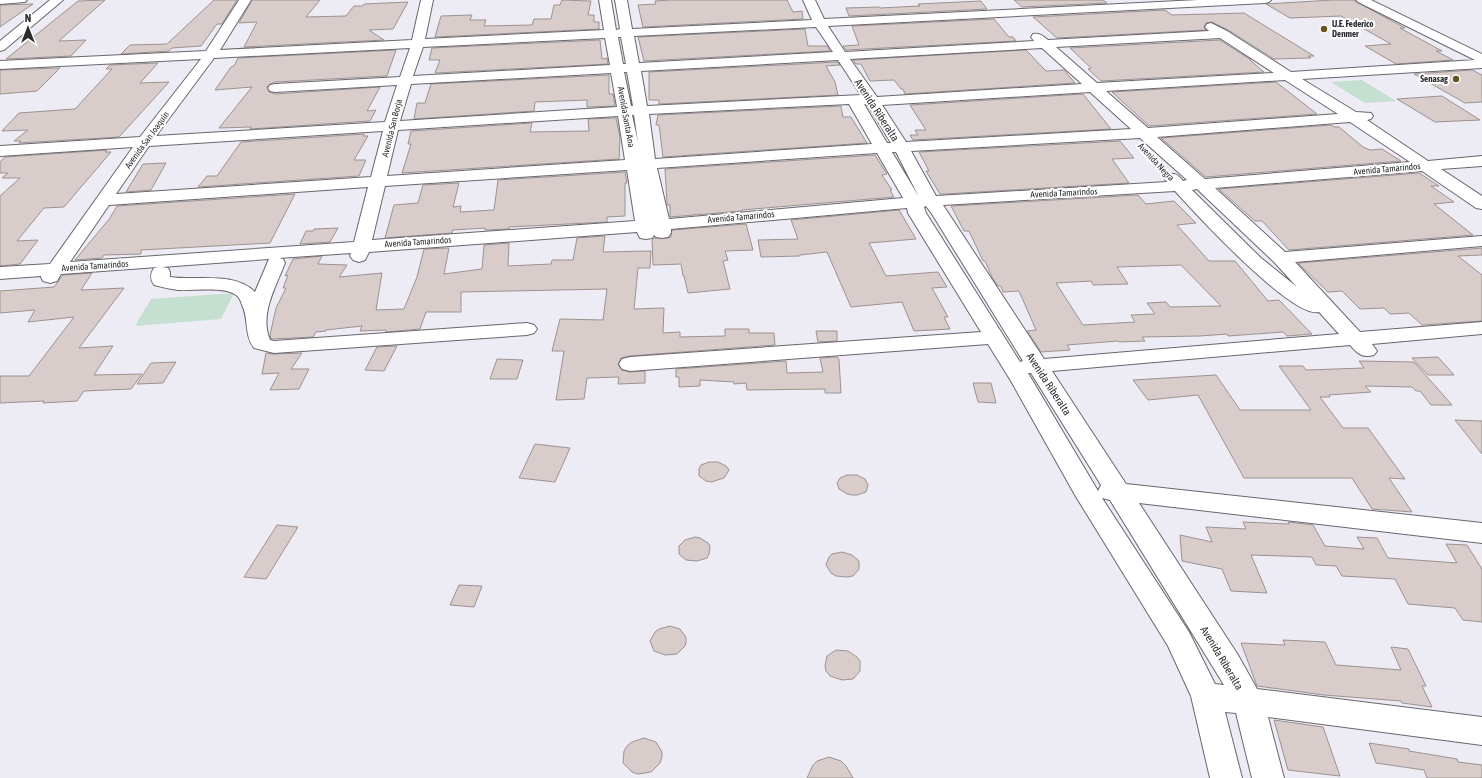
<svg xmlns="http://www.w3.org/2000/svg" width="1482" height="778" font-family="'Asap Condensed',sans-serif">
	<style>
		.green { fill: #c5e0d1 }
		.building { fill: #d8cdca; stroke: #9d9290; fill-rule: evenodd }
		.lines { fill: none; stroke-linecap: round; stroke-linejoin: round }
		.minor-casing { stroke: #68666f; stroke-width: 2 }
		.minor { fill: #fff; fill-rule: evenodd }
		.poi-dot { fill: #685423; stroke: #fff; stroke-width: 1.5 }
		.labels { text-anchor: middle; stroke-width: 4; stroke-linejoin: round; paint-order: stroke }
		.far-poi-label { font-size: 9px; font-weight: bold; fill: #2c2c2f; stroke: #fff; text-anchor: start }
		.far-street-label { font-size: 9px; fill: #2c2c2f; stroke: #fff }
		.street-label { font-size: 11px; fill: #2c2c2f; stroke: #fff }
	</style>
	<rect width="100%" height="100%" fill="#edebf4"/>
	<path class="green" d="M1362,80L1396,101L1365,103L1331,82Z
		M234,293L221,319L135,326L151,299Z"/>
	<path class="building" d="M105,0L59,41L86,40L71,56L6,59L78,1Z
		M214,0H237L222,24H217L201,46L172,48L169,51L121,54L130,45L167,44Z
		M252,0H320L306,17L346,16L354,6H363L364,4L408,2L393,29L369,30L384,40L244,47L257,22L239,23Z
		M562,0L591,1L588,15H594V22H599V29L435,37L441,16L472,15L470,20H486L484,26L532,25L534,19H551L554,5H560Z
		M670,0H787L793,12L802,11L803,19L643,27L638,5L656,4L655,1Z
		M1014,0H1103L1107,3L1022,7Z
		M1333,0H1353L1405,28H1400L1442,51H1436L1453,60L1396,64L1365,46L1391,44L1341,16L1290,18L1266,4Z
		M981,1L987,9L849,16L846,8L879,7L880,8L920,6L918,4Z
		M33,4L0,27V5Z
		M1165,10L1172,15L1244,13L1314,56H1308L1311,58L1274,59L1228,30L1212,22L1206,23L1204,27L1206,30L1057,38L1033,17Z
		M994,19L1009,37H1013L1016,41L846,50L843,46L859,45L852,26Z
		M805,29L808,46H827L830,51L644,61L638,37Z
		M600,40L602,59L607,58L608,64L435,73L440,60H429L432,48Z
		M1220,40L1251,60H1250L1264,72L1101,81L1088,69L1091,68L1070,48Z
		M396,50L387,76L275,82L270,84L267,87L269,92L275,94L380,87L367,111L376,110L370,121L250,129L251,127L219,128L252,87L215,90L231,67L234,66L238,58Z
		M1026,50L1046,71L1064,70L1075,83L905,94L903,89H901L894,80L870,81L861,64H856L853,60Z
		M837,62L840,65L826,66L835,82L838,95L659,104V100H649V72Z
		M158,63L140,83L169,82L119,137L19,143L21,141H14L28,130L2,131L19,113L75,109L112,69H106L110,65Z
		M60,68L37,91L0,94V70Z
		M1472,70L1482,75V102L1465,103L1414,74Z
		M609,75V94H613L615,106L587,107V100L535,102L534,111L414,119L417,103H425L431,84Z
		M1276,82L1317,114L1149,126L1112,92Z
		M1083,94L1111,129L913,140L910,135H918L915,130H926L910,105Z
		M1442,96L1480,120L1435,122L1397,99Z
		M841,106L843,117H851L867,143L663,157L659,125H656L658,115Z
		M616,118L620,137L619,159L402,173L411,144H408L411,131L532,123L530,132L589,131L588,119Z
		M1331,125L1334,127H1339L1363,147L1370,150L1382,149L1401,161L1206,177L1161,138Z
		M364,134L363,136H368L354,160H366L359,176L198,187L207,176H217L241,142Z
		M1120,141L1134,158L1112,159L1129,183L945,194H940L926,171H929L919,152Z
		M107,150L105,152H111L64,207L44,208L17,241L38,240L20,264L0,266V196L20,178H2L8,173H0V162L5,157Z
		M875,155L887,174L882,175L892,190H890L894,197L742,210V211L670,217V205H667V203L665,169Z
		M166,163L151,190L126,192L143,164Z
		M625,172L627,183H625V216L607,217V222L509,227V229L485,230V228L453,230L452,233L385,238L394,205L418,203L423,185L459,183L453,207L461,206L460,212L494,210L498,180Z
		M1419,173L1439,186H1431L1454,202L1434,204L1473,235L1289,250L1262,221H1255L1219,189Z
		M295,194L270,243L141,250V254L104,255L102,258L75,260L110,218L117,206Z
		M1138,195L1146,204L1174,201L1196,223L1177,225L1209,261H1235L1268,301L1279,300L1312,334L1287,336L1283,332L1228,336L1227,334L1200,336L1142,337L1145,341L1119,342L1118,341L1067,345L1070,350L1041,352L1027,331L1036,330L1019,291L1003,292L1001,286H998L992,277L985,261H983L969,231H964L951,206ZM1181,265L1221,306L1170,307L1166,302L1147,303L1155,314L1131,315L1135,322L1083,325L1056,283L1091,281L1093,285L1128,284L1117,267Z
		M899,210L916,239L869,243L886,276L938,272L947,287L932,288L948,317H944L950,329L914,331L902,302L851,307L827,252L800,255V256L761,257L758,240L798,239L791,220Z
		M746,224L753,250L725,251L728,260L723,261L730,289L688,293L684,276H683L681,264L653,265L652,240L654,238H668L671,237L672,230Z
		M338,228L330,242L300,244L306,231H313L314,229Z
		M605,236L603,252L651,251L650,268H638L634,309L664,308L663,333L680,332V337L725,336V329H749V333H774L775,345L630,356L621,358L618,365L622,370L630,372L645,371V383L618,384L619,377L587,378L584,399L556,400L564,351H552L560,319L603,320L607,289L461,292V312H426L420,329L386,332V330L360,331L362,326L326,330V331L316,332L313,337L271,339L270,335L276,308L286,288H283L288,275L285,276L293,259L322,256L318,264L347,265L339,277L382,273L376,310L404,309L417,277L424,249L449,248L444,274L482,269L484,245L509,243L508,266L551,264L552,260H573L577,238Z
		M1482,248V255L1458,256L1482,275V321L1422,325L1409,313L1390,314L1384,308L1360,309L1342,291L1328,292L1298,263Z
		M92,273L81,290L124,288L79,348L113,346L94,375L142,374L131,389L84,391L77,401L43,403L44,401L0,403V376H29L74,317L28,322L35,310L0,313V291L54,287L63,275Z
		M816,331H837V341L818,342Z
		M397,346L384,371L365,370L377,347Z
		M266,353L274,354L302,353L291,369H309L299,389L270,390L279,373L262,374Z
		M837,357L839,359L841,393H825V389L747,390L746,383L734,384V382L700,380V386L679,387V377H676V369L786,361L787,373L823,372L820,358Z
		M1438,357L1454,375H1428L1412,358Z
		M497,359L523,360L517,379H490Z
		M1359,361L1414,362L1452,405H1431L1420,391H1416L1412,387L1365,386L1371,392L1329,395L1330,397H1320L1343,428H1368L1405,479L1389,478L1412,512L1372,509L1352,478H1244L1198,395L1148,400L1133,380L1216,375L1240,410H1311L1279,366H1303L1306,370L1364,368Z
		M176,362L163,383L137,384L151,363Z
		M973,383H991L996,403L978,402Z
		M1455,420L1482,421V454Z
		M535,444L570,448L555,482L519,478Z
		M709,462H718L726,466L729,470L724,478L711,482L706,481L699,476V469L701,465Z
		M847,475H857L865,479L868,485L866,492L857,495H852L847,494L839,489L837,483L840,478Z
		M1243,522L1289,524L1288,522L1313,525L1325,546L1364,549L1357,537L1377,538L1388,558L1457,563L1446,544L1467,545L1482,569V622L1463,620L1455,608L1408,604L1395,579L1342,576L1336,566L1316,565L1312,557L1251,555L1267,593L1231,591L1222,569L1182,561L1180,535L1212,542L1206,527L1246,529Z
		M277,525L298,527L266,579L244,577Z
		M695,537L700,538L708,543L710,546L709,554L707,558L697,561L686,560L679,554V546L685,540Z
		M842,552L852,555L859,561V569L853,576L847,577L836,576L831,573L826,565L829,557L832,554Z
		M459,585L482,586L474,607L450,605Z
		M670,626L680,629L686,637V642L685,646L677,654L665,655L654,651L650,641L655,632L659,629Z
		M1283,640L1325,642L1336,665L1401,670L1391,647L1408,649L1426,686H1422L1432,707L1402,703L1401,701L1324,695L1257,686L1241,643L1285,645Z
		M836,650L848,651L857,657L860,661V671L853,679L842,680L830,676L826,671L825,666L827,656Z
		M1274,720L1323,727L1340,776L1288,770Z
		M644,738L656,742L662,752V757L660,763L651,772L638,774L632,772L623,763L624,751L627,746L632,742Z
		M1369,743L1409,749V751L1457,759L1458,762L1482,765V778H1427L1424,770L1376,763Z
		M829,757L841,761L846,766L853,778H807L813,765L817,761Z"/>
	<g class="lines">
		<defs>
			<path id="minor" d="M0,0H27L25,2L0,4Z
				M50,0H63L4,50L0,51V41Z
				M239,0H251L220,50L412,40L421,0H433L425,39L604,30L599,0H611L616,30L620,29L615,0H627L632,29L812,20L803,0H815L824,19L1198,0H1271L1269,2L1265,3L828,26L845,52L1034,41L1031,37L1033,34C1040,33 1043,36 1048,40L1209,31L1205,27L1207,24L1211,23L1227,31L1291,72L1475,60L1358,2L1356,0H1371L1482,54V68L1302,79L1356,112L1371,113L1373,116L1371,119L1367,120L1428,161L1482,156V166L1441,169L1482,196V209L1476,208L1422,171L1215,188L1285,252L1482,236V246L1295,262L1360,332L1482,322V334L1372,344L1377,351L1374,355C1362,358 1358,354 1350,345L1052,371L1126,484L1482,523V543L1139,503L1238,655L1257,689L1482,717V745L1268,717L1284,778H1252L1236,713L1225,712L1242,778H1210L1191,696L1168,646L1075,495L1011,381L988,344L630,371L622,369L619,364L622,359L630,357L981,332L908,213L907,208L671,229V233L668,237L662,238L656,237L654,235L652,238L646,239L640,238L637,232L369,252L365,260L359,262L353,260L350,256L351,253L279,258L283,259L285,263C276,287 259,314 270,340L274,341L527,323L534,325L537,329L534,333L527,335L274,353L254,348C244,335 249,319 242,305C241,301 239,297 236,295C224,286 193,291 178,290C170,289 162,287 154,285C150,279 150,274 154,268L158,267L61,274L57,281L50,283L43,281L41,277V276L0,279V267L50,264L133,147L0,156V146L140,137L201,59L0,69V61L206,51ZM816,27L833,52L639,63L634,36ZM618,37H621L626,64H623ZM605,38L610,65L413,76L423,47ZM1220,38L1274,73L1097,83L1056,47ZM410,48L400,77L275,84L270,85L268,88L270,91L275,92L397,85L385,122L156,136L214,58ZM1042,48L1082,84L877,97L850,59ZM838,60L861,95L647,106L641,71ZM624,72H627L633,106H631ZM611,73L617,107L400,121L411,84ZM1285,80L1338,114L1148,128L1106,91ZM1090,92L1131,129L906,142L882,105ZM849,104L872,144L655,159L649,114ZM864,104L868,105L891,143H887ZM632,115H634L638,142ZM618,116L625,160L387,176L398,130ZM1350,122L1410,162L1205,179L1157,137ZM383,131L371,177L116,194L149,146ZM1140,138L1187,180L1183,181C1178,175 1175,172 1166,175L1164,178L1167,182L936,196L911,151ZM892,152H896L919,197ZM877,153L903,198L669,219L657,168ZM627,170L635,221L372,240L385,186ZM368,187L354,242L70,262L109,205ZM1197,189L1274,262L1297,287L1261,258L1192,190ZM1175,191C1195,213 1292,319 1319,312L1339,334L1044,359L943,205ZM926,206L932,214L1023,361L1020,362L926,213L924,207ZM269,259L255,292C234,271 197,281 170,277V272L168,268L162,267ZM1028,373H1031L1101,485L1098,491ZM1102,498L1110,500L1224,685L1215,684L1189,632Z"/>
		</defs>
		<use href="#minor" class="minor-casing"/>
		<use href="#minor" class="minor"/>
	</g>
	<g class="poi-dot">
		<circle cx="1324" cy="29" r="4"/>
		<circle cx="1456" cy="79" r="4"/>
	</g>
	<g class="labels">
		<g class="far-poi-label">
			<text x="1332" y="27">U.E. Federico<tspan x="1332" dy="10">Denmer</tspan></text>
			<text x="1448" y="82" text-anchor="end">Senasag</text>
		</g>
		<g class="far-street-label">
			<text transform="translate(626 117) rotate(80)" y="3">Avenida Santa Ana</text>
			<text transform="translate(392 128) rotate(-76)" y="3">Avenida San Borja</text>
			<text transform="translate(147 140) rotate(-54)" y="3">Avenida San Joaquín</text>
			<text transform="translate(1156 162) rotate(47)" y="3">Avenida Negra</text>
			<text transform="translate(1387 169) rotate(-5)" y="3">Avenida Tamarindos</text>
			<text transform="translate(1064 193) rotate(-3)" y="3">Avenida Tamarindos</text>
			<text transform="translate(741 217) rotate(-5)" y="3">Avenida Tamarindos</text>
			<text transform="translate(418 242) rotate(-4)" y="3">Avenida Tamarindos</text>
			<text transform="translate(95 266) rotate(-4)" y="3">Avenida Tamarindos</text>
		</g>
		<g class="street-label">
			<text transform="translate(877 110) rotate(57)" y="4">Avenida Riberalta</text>
			<text transform="translate(1049 384) rotate(57)" y="4">Avenida Riberalta</text>
			<text transform="translate(1222 658) rotate(59)" y="4">Avenida Riberalta</text>
		</g>
	</g>
	<g transform="translate(28 28)" stroke="#ffffff" stroke-width="3" paint-order="stroke">
	<path d="M0-3L7 15L0 10L-7 15Z" fill="#2c2c2f"/>
	<text y="-6" font-size="11" font-weight="bold" text-anchor="middle" fill="#2c2c2f">N</text>
	</g>
</svg>
